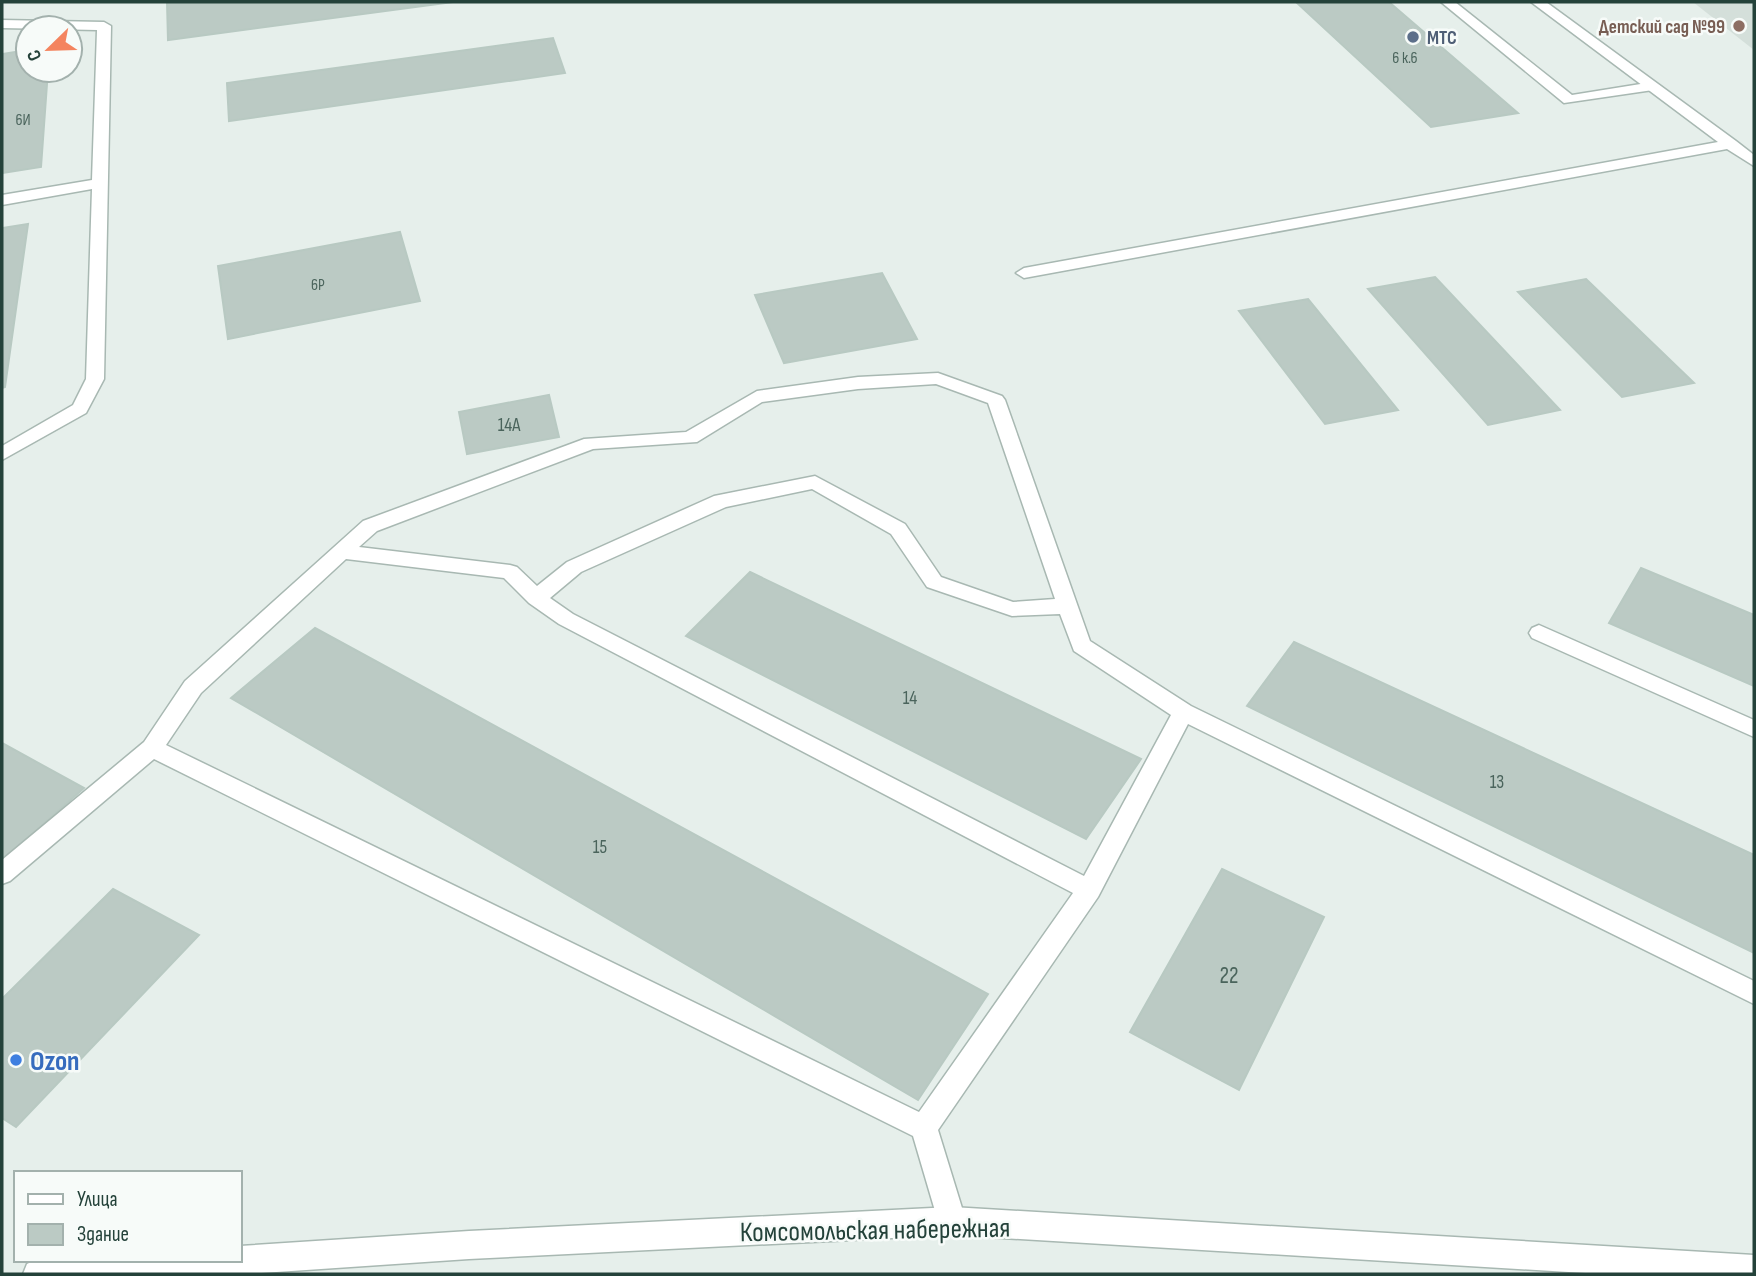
<svg xmlns="http://www.w3.org/2000/svg" width="1756" height="1276" font-family="'Sofia Sans Condensed',sans-serif">
	<style>
		.built { fill: #d4dfda }
		.building { fill: #bbcac4; stroke: #b8c9c2; stroke-width: 2 }
		.lines { fill: none; stroke-linecap: round; stroke-linejoin: round }
		.service-casing { stroke: #a8b8b2; stroke-width: 3 }
		.minor-casing { stroke: #a8b8b2; stroke-width: 3 }
		.tertiary-casing { stroke: #a8b8b2; stroke-width: 3 }
		.service { fill: #fff; fill-rule: evenodd }
		.minor { fill: #fff; fill-rule: evenodd }
		.tertiary { fill: #fff; fill-rule: evenodd }
		.education-dot { fill: #8d6e63; stroke: #f7fbf9; stroke-width: 2.5 }
		.service-dot { fill: #5c6f8a; stroke: #f7fbf9; stroke-width: 2.5 }
		.shop-dot { fill: #3f7fe0; stroke: #f7fbf9; stroke-width: 2.5 }
		.labels { text-anchor: middle; stroke-width: 5; stroke-linejoin: round; paint-order: stroke }
		.far-number-label { font-size: 16px; fill: #4a645c }
		.far-education-label { font-size: 19px; font-weight: bold; fill: #785e54; stroke: #f7fbf9; text-anchor: end }
		.far-service-label { font-size: 19px; font-weight: bold; fill: #4e5e75; stroke: #f7fbf9; text-anchor: start }
		.number-label { font-size: 19px; fill: #4a645c }
		.near-number-label { font-size: 23px; fill: #4a645c }
		.near-shop-label { font-size: 28px; font-weight: bold; fill: #366cbe; stroke: #f7fbf9; text-anchor: start }
		.near-street-label { font-size: 28px; fill: #24423a; stroke: #f7fbf9 }
	</style>
	<rect width="100%" height="100%" fill="#e6efeb"/>
	<path class="built" d="M1693,2H1754V50Z"/>
	<path class="building" d="M167,2H453L168,40Z
		M1296,2H1389L1518,113L1431,127Z
		M553,38L565,73L229,121L227,83Z
		M28,50V70H48L41,167L2,173V54Z
		M28,224L5,387L2,388V228Z
		M400,232L420,301L228,339L218,266Z
		M882,273L917,339L784,363L755,295Z
		M1435,277L1560,410L1488,425L1368,289Z
		M1586,279L1694,383L1622,397L1518,292Z
		M1308,299L1398,410L1325,424L1239,311Z
		M549,395L559,437L467,454L459,412Z
		M1641,568L1754,615V686L1609,623Z
		M750,572L1141,759L1086,839L686,636Z
		M315,628L988,994L918,1100L231,698Z
		M1294,642L1754,855V953L1247,706Z
		M2,743L84,788L3,860H2Z
		M1222,869L1324,917L1239,1090L1130,1032Z
		M113,889L199,935L16,1127L2,1118V999Z"/>
	<g class="lines">
		<defs>
			<path id="service" d="M1441,2H1455L1572,95L1653,82L1660,86L1653,90L1564,103Z
				M2,20L104,22L111,26L104,379L86,413L2,460V446L73,405L86,379L92,189L2,205V195L92,180L97,30L2,28Z
				M938,373L1002,396L1005,400L1090,641L1191,706L1754,981V1004L1188,724L1098,897L938,1130L966,1221L962,1231L952,1235L942,1231L938,1221L913,1136L154,759L10,881L2,884V860L144,742L185,681L363,521L584,439L686,432L757,391L858,377ZM936,384L988,403L1055,599L1013,602L941,577L905,524L815,476L714,496L567,562L537,586L517,567L510,565L359,547L377,531L593,449L697,442L762,402L858,389ZM812,489L891,534L927,587L1012,616L1060,614L1074,651L1171,715L1084,876L573,614L550,598L581,572L726,507ZM346,559L504,578L529,603L559,624L1073,893L919,1112L166,745L201,693Z
				M1539,625L1754,720V737L1532,638L1529,633L1532,628Z"/>
			<path id="minor" d="M1531,2H1546L1736,141L1754,155V166L1727,149L1024,278L1016,273L1024,268L1718,142Z"/>
			<path id="tertiary" d="M952,1207L1754,1255V1274H1602L952,1235L469,1259L247,1274H23L27,1264L35,1260H240V1246L469,1231Z"/>
		</defs>
		<use href="#service" class="service-casing"/>
		<use href="#minor" class="minor-casing"/>
		<use href="#tertiary" class="tertiary-casing"/>
		<use href="#service" class="service"/>
		<use href="#minor" class="minor"/>
		<use href="#tertiary" class="tertiary"/>
	</g>
	<circle class="education-dot" cx="1739" cy="26" r="7"/>
	<circle class="service-dot" cx="1413" cy="37" r="7"/>
	<circle class="shop-dot" cx="16" cy="1060" r="7"/>
	<g class="labels">
		<g class="far-number-label">
			<text x="1405" y="63">6 к.6</text>
			<text x="23" y="125">6И</text>
			<text x="318" y="290">6Р</text>
		</g>
		<g class="far-education-label">
			<text x="1725" y="33">Детский сад №99</text>
		</g>
		<g class="far-service-label">
			<text x="1427" y="44">МТС</text>
		</g>
		<g class="number-label">
			<text x="509" y="431">14А</text>
			<text x="910" y="704">14</text>
			<text x="1497" y="788">13</text>
			<text x="600" y="853">15</text>
		</g>
		<g class="near-number-label">
			<text x="1229" y="983">22</text>
		</g>
		<g class="near-shop-label">
			<text x="30" y="1070">Ozon</text>
		</g>
		<g class="near-street-label">
			<text transform="translate(875 1229) rotate(-1)" y="10">Комсомольская набережная</text>
		</g>
	</g>
	<rect width="1756" height="1276" fill="none" stroke="#24423a" stroke-width="7"/>
	<rect x="14" y="1171" width="228" height="91" fill="#f7fbf9" stroke="#a3b1ad" stroke-width="2"/>
	<rect x="28" y="1194" width="35" height="10" fill="#ffffff" stroke="#a3b1ad" stroke-width="2"/>
	<text x="77" y="1206" font-size="21" fill="#24423a">Улица</text>
	<rect x="28" y="1224" width="35" height="21" fill="#bbcac4" stroke="#a3b1ad" stroke-width="2"/>
	<text x="77" y="1241" font-size="21" fill="#24423a">Здание</text>
	<g transform="translate(49 49) rotate(247)"><circle r="33" fill="#f7fbf9" stroke="#a3b1ad" stroke-width="2"/>
	<path d="M0-5L12 26L0 18L-12 26Z" fill="#f4845f"/>
	<text y="-10" font-size="19" font-weight="bold" text-anchor="middle" fill="#24423a">С</text>
	</g>
</svg>
